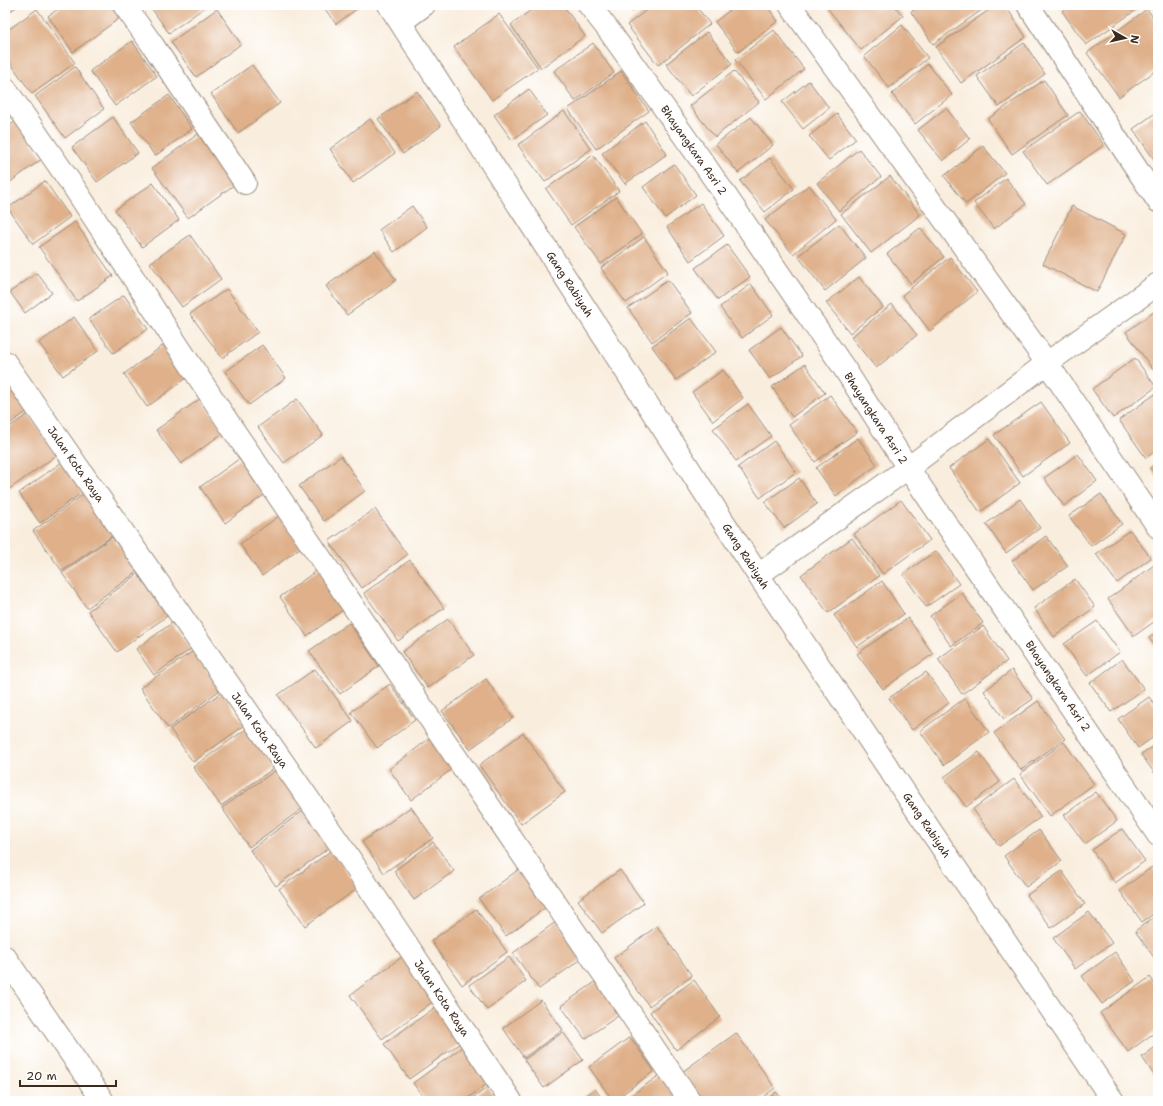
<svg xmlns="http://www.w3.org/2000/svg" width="1163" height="1106" font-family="'Shantell Sans',sans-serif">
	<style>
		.building { fill: #dfb08a }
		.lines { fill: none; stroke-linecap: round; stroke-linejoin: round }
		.minor-casing { stroke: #9a8c7e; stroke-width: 24 }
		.minor { stroke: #fff; stroke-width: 22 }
		.labels { text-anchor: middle; stroke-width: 3; stroke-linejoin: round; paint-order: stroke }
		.street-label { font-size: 11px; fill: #3b2a1e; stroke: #fff }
	</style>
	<rect width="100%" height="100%" fill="#fff"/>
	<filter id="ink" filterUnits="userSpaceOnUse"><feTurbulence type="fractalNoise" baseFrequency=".025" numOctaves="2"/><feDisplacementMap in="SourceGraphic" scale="8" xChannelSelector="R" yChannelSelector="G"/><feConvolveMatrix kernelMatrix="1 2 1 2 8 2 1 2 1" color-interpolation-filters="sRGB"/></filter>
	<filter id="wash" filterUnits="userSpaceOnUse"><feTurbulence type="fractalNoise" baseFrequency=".012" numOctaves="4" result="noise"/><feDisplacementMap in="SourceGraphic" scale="16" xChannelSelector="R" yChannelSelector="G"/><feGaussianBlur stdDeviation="0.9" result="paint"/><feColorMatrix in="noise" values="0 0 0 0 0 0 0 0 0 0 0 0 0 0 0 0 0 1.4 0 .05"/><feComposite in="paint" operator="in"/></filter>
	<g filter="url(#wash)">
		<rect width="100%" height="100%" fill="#f9eede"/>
		<g id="blocks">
			<path class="building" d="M5,5H19L5,15Z
				M64,5H112L121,17L73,52L48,16Z
				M149,5H208L169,33Z
				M322,5H362L336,24Z
				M538,5H563L585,36L541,68L511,25Z
				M626,5H641L632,12Z
				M653,5H695L710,24L658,65L627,25Z
				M736,5H766L778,21L738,52L715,22Z
				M832,5H894L903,16L861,50L828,9Z
				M920,5H989L933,44L911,12Z
				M996,5H1005L1026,37L961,83L936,47Z
				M1069,5H1143L1086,45L1062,11Z
				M37,9L75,63L32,94L5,55V32Z
				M217,9L241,44L196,77L171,42Z
				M1147,9L1158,24V69L1119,97L1087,53Z
				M499,14L538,68L492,100L454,47Z
				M902,25L928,58L889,88L864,56Z
				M774,30L804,69L766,99L735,60Z
				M707,32L732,64L691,96L666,64Z
				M132,41L157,76L115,106L90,71Z
				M593,43L614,73L575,101L554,71Z
				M1024,43L1045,74L999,107L977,76Z
				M928,64L952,95L915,124L892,94Z
				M252,65L280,103L238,133L211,94Z
				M75,67L104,109L65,138L35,96Z
				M621,71L649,111L596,149L568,109Z
				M734,71L759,102L715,137L690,106Z
				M1044,80L1068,115L1012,154L988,119Z
				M809,81L829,108L803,129L782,102Z
				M529,89L547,115L512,140L494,115Z
				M417,91L441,126L403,154L378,119Z
				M169,95L192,129L155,156L131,122Z
				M946,108L970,139L943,161L918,130Z
				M564,111L591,149L545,182L518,145Z
				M1080,111L1104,145L1047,185L1023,151Z
				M1158,111V165L1133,129Z
				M837,114L856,139L829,160L809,136Z
				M113,117L138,153L97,182L72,147Z
				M751,117L773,145L738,173L716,144Z
				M370,119L395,153L353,183L330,149Z
				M16,121L43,158L5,186V129Z
				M645,121L667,154L625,184L602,153Z
				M198,134L234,185L188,218L152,168Z
				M983,146L1005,173L966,204L944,176Z
				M859,149L881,177L839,211L817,183Z
				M593,155L619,191L571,225L546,189Z
				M770,158L794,189L765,212L740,181Z
				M674,164L696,195L665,218L643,187Z
				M890,176L920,215L871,253L841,214Z
				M1006,178L1026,204L994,229L974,203Z
				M45,181L70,217L33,244L8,208Z
				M153,183L179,220L142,247L115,210Z
				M809,185L836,219L793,254L765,220Z
				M616,197L642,234L601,264L574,227Z
				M701,203L724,236L690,261L667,227Z
				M412,206L427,227L394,252L379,230Z
				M1072,206L1126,234L1097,292L1043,264Z
				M75,222L113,276L77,301L39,247Z
				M839,224L866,258L825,291L798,256Z
				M920,228L944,257L911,284L887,254Z
				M190,235L221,279L182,307L150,263Z
				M644,237L668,272L626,303L601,268Z
				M727,245L750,277L718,300L695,268Z
				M375,251L396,280L347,315L326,286Z
				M950,257L977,292L930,331L902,295Z
				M37,273L52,293L25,313L10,292Z
				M859,277L883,307L850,333L826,303Z
				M668,280L692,313L652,342L628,308Z
				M751,284L773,315L742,338L720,307Z
				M227,289L258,332L222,358L190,314Z
				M124,295L148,329L113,353L89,319Z
				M892,304L917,335L876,368L851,337Z
				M1158,309V368L1154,371L1126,332Z
				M74,317L98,351L63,376L39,343Z
				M691,318L716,352L676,380L652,346Z
				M781,327L802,356L770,379L749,350Z
				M165,344L188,377L147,407L124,374Z
				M262,345L286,378L249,405L225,372Z
				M1135,358L1156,387L1113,418L1092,389Z
				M805,364L825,393L792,417L772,387Z
				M723,370L743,398L713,421L692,392Z
				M10,386L28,411L5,427V390Z
				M1158,392V449L1146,458L1119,420Z
				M830,395L857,432L815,462L789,425Z
				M201,398L224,432L181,464L156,430Z
				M297,399L323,435L284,463L258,427Z
				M1041,402L1070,443L1023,476L994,435Z
				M748,404L771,436L736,461L713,429Z
				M28,414L57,455L8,490L5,486V430Z
				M858,438L877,465L836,496L816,468Z
				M989,439L1020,483L980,512L949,468Z
				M774,441L796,472L760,498L738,467Z
				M1078,454L1097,481L1064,506L1044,478Z
				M341,456L365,491L324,521L299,486Z
				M239,459L264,495L225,523L200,487Z
				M62,462L83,492L40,523L19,493Z
				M1158,463V479L1150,468Z
				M799,478L817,504L784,528L765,502Z
				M84,494L113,535L62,571L33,531Z
				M1101,494L1122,524L1091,546L1069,516Z
				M1020,499L1040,528L1006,553L986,524Z
				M901,500L930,540L883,574L854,534Z
				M375,509L407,555L362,588L329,541Z
				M279,516L301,547L262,576L240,544Z
				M1130,530L1151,558L1117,583L1096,554Z
				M1046,536L1068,566L1033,590L1012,561Z
				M112,537L137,572L87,608L62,573Z
				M852,538L879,576L828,613L801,575Z
				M936,551L959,584L926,607L903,574Z
				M410,560L444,608L398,641L364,593Z
				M1154,565L1158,571V619L1134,636L1108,599Z
				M320,568L347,607L307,636L280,597Z
				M138,574L167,616L117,652L88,611Z
				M1075,579L1095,607L1054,637L1034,608Z
				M882,581L904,614L857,647L834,615Z
				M962,593L983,623L951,646L930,616Z
				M908,618L933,654L883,689L857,654Z
				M448,619L474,655L428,688L402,652Z
				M1097,621L1120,652L1087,676L1064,644Z
				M172,623L191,649L154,675L136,649Z
				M349,623L379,666L340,694L309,651Z
				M983,626L1007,661L962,694L938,659Z
				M1158,631V650L1149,638Z
				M193,651L220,690L168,728L140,688Z
				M1122,659L1144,689L1111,712L1090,683Z
				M315,669L353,721L316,748L278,695Z
				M1012,670L1033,699L1004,719L984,691Z
				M926,672L949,703L912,730L889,698Z
				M486,679L513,718L470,749L442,711Z
				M390,684L415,720L377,748L351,712Z
				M222,692L245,725L193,762L170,729Z
				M1149,697L1158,709V734L1138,748L1118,719Z
				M965,698L989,732L944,765L920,731Z
				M1038,701L1065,739L1021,770L994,733Z
				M246,729L274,768L221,806L193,767Z
				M523,733L565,792L521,824L479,765Z
				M430,738L452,769L411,800L389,769Z
				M1064,742L1094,784L1050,816L1020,774Z
				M1158,743V778L1141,754Z
				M979,752L1000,782L966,807L944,777Z
				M276,770L303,808L249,847L222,808Z
				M1014,779L1041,817L999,846L973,809Z
				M1096,792L1117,821L1085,844L1064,815Z
				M411,807L433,838L384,873L362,842Z
				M304,810L330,847L276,886L250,850Z
				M1122,829L1145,861L1115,883L1092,850Z
				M1039,830L1062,861L1026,887L1004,856Z
				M433,842L454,871L414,900L394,871Z
				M332,850L358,888L305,926L279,889Z
				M522,867L549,905L506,936L479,899Z
				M1152,867L1158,875V911L1142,922L1120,891Z
				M620,870L644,903L602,933L578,900Z
				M1062,871L1085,904L1051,928L1027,895Z
				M476,909L507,952L462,985L431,941Z
				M1089,912L1112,943L1075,969L1053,938Z
				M1158,914V963L1135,931Z
				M557,921L583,958L539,989L513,953Z
				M657,926L692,976L649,1006L614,958Z
				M1115,952L1135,981L1102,1004L1082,976Z
				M403,956L434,1001L382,1039L350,995Z
				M509,957L526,981L487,1010L469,985Z
				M1150,977L1158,988V1030L1128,1052L1100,1013Z
				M598,980L622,1013L585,1039L561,1006Z
				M694,980L720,1017L676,1050L650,1012Z
				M541,1000L563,1030L524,1058L503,1028Z
				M437,1006L463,1041L409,1079L384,1044Z
				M563,1032L583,1060L544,1088L524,1060Z
				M736,1033L775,1088L758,1101H703L682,1072Z
				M630,1037L654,1071L613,1101L589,1067Z
				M465,1045L491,1081L464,1101H426L413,1083Z
				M1158,1045V1081L1142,1057Z
				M661,1074L680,1101H623Z
				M488,1087L497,1101H469Z
				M595,1089L604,1101H578Z
				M776,1092L783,1101H765Z"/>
		</g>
	</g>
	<g filter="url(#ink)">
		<use href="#blocks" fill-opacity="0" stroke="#9a8c7e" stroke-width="1"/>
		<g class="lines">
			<defs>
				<path id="minor" d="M124,5L154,47L245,183
					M389,5L758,575L1113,1101
					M589,5L610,32L704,164L844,368L908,468L1158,835
					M790,5L1047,363L1158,527
					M1028,5L1158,201
					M401,22L424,5
					M5,88L75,189L228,422L690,1101
					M5,362L346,853L511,1101
					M758,575L908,468L1047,363L1158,284
					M5,957L103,1101"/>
			</defs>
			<use href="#minor" class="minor-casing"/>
			<use href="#minor" class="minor"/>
		</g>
	</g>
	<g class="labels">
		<g class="street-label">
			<text transform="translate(694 150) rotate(55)" y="4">Bhayangkara Asri 2</text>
			<text transform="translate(570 284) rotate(57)" y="4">Gang Rabiyah</text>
			<text transform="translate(876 418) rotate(57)" y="4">Bhayangkara Asri 2</text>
			<text transform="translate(76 464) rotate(55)" y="4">Jalan Kota Raya</text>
			<text transform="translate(746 556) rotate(57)" y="4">Gang Rabiyah</text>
			<text transform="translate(1058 686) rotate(56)" y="4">Bhayangkara Asri 2</text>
			<text transform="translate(260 730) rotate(55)" y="4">Jalan Kota Raya</text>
			<text transform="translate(927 825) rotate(56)" y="4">Gang Rabiyah</text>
			<text transform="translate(442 998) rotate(56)" y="4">Jalan Kota Raya</text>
		</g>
	</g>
	<rect width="1163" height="1106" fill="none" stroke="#fff" stroke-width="20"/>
	<g transform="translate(1125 38) rotate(98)" stroke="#ffffff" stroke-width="3" paint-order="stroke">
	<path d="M0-3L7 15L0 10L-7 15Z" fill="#3b2a1e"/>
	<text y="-6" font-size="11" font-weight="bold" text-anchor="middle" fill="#3b2a1e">N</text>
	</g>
	<path d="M20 1080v6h96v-6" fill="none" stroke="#3b2a1e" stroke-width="2"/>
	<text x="26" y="1080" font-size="12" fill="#3b2a1e" stroke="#ffffff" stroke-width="3" paint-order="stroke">20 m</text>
</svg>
